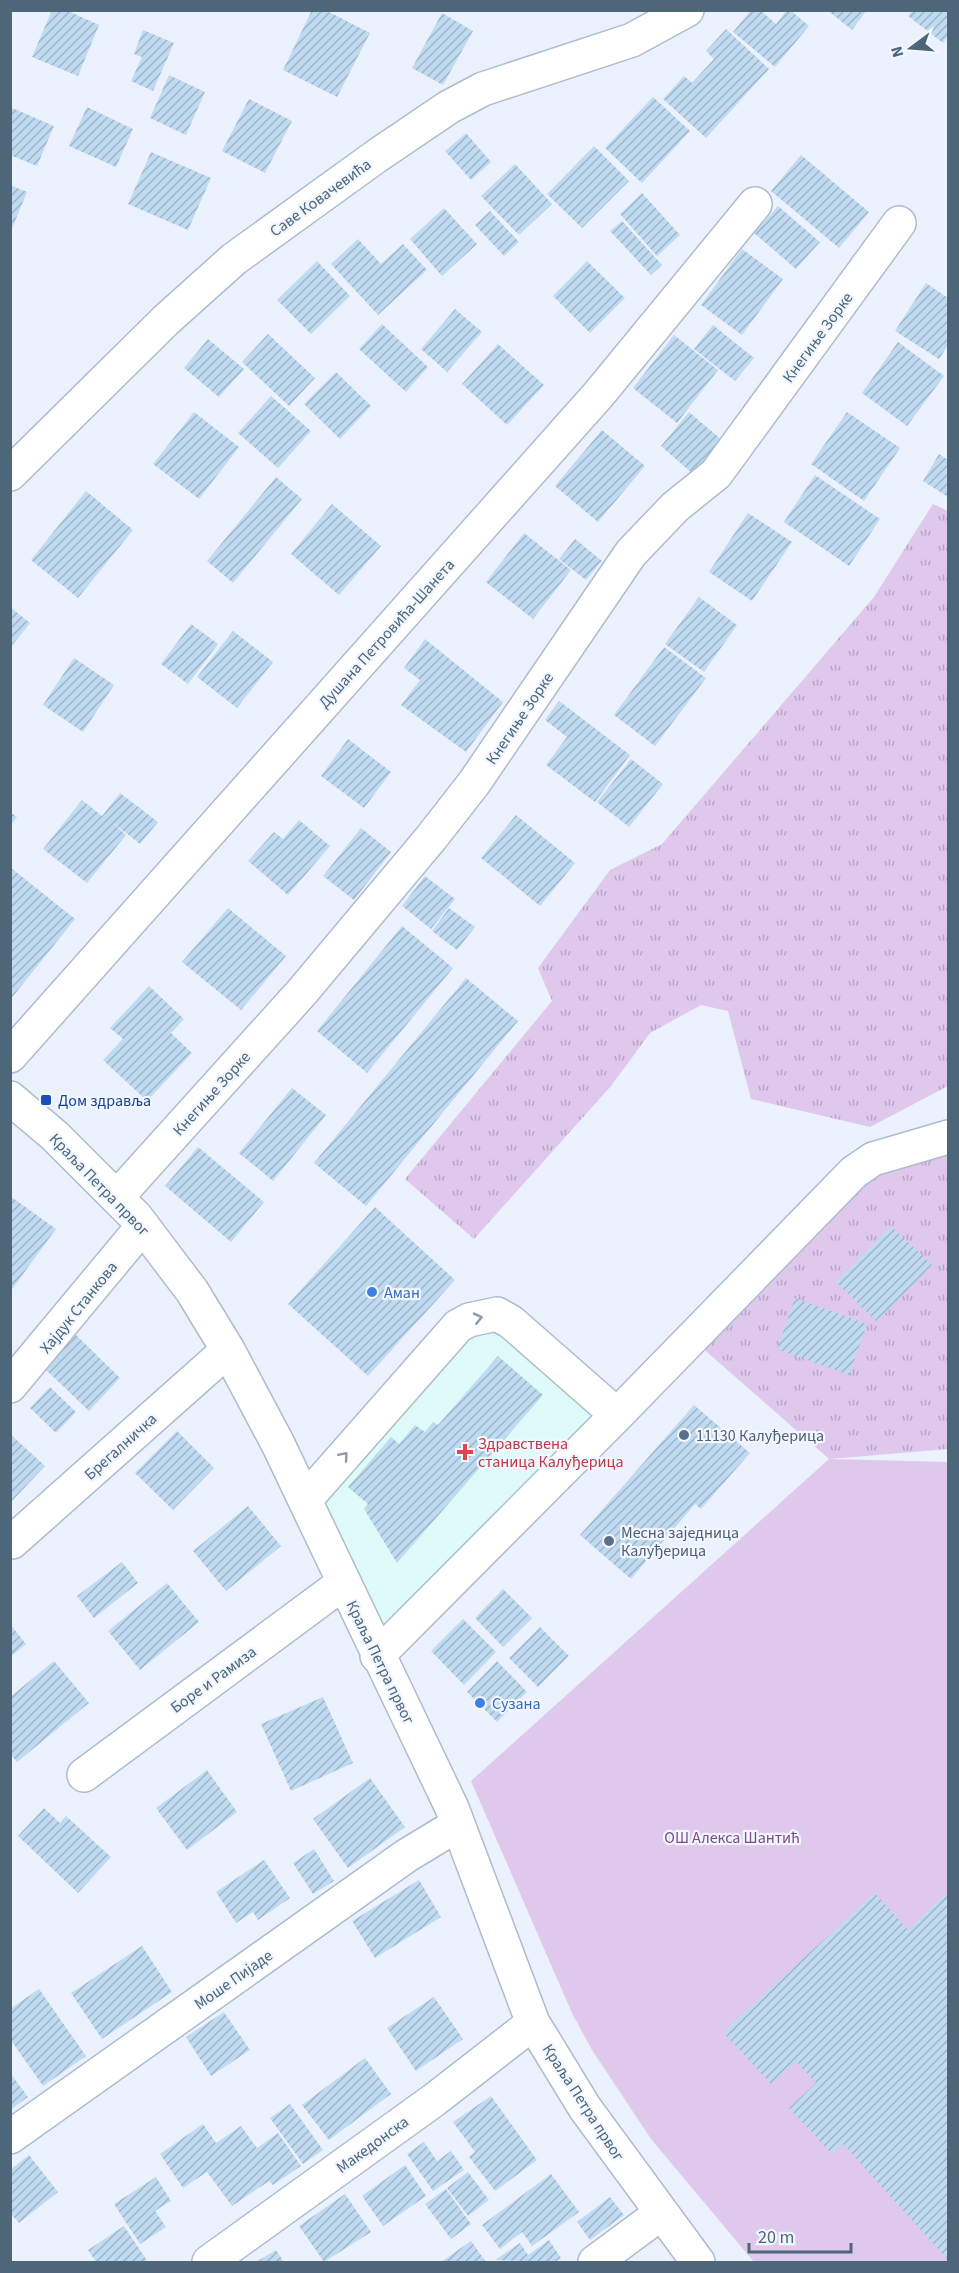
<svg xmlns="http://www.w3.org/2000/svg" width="959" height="2273" font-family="'Source Sans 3',sans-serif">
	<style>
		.medical { fill: #defbf9 }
		.grass { fill: url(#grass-tufts) }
		.park { fill: #dfc8ec }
		.building { fill: url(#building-hatch) }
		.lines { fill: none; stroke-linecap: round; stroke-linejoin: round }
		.minor-casing { stroke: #adbdce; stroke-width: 36 }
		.minor { stroke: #fff; stroke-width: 33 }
		.oneway { stroke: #8b9ca8 }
		.transit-dot { fill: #1a4fb4; stroke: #f2f6ff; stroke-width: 2 }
		.shop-dot { fill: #3f7fe0; stroke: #f2f6ff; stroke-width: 2 }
		.service-dot { fill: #5c6f8a; stroke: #f2f6ff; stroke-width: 2 }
		.health-dot { fill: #e0444e; stroke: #f2f6ff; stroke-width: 2 }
		.labels { text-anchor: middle; stroke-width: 4.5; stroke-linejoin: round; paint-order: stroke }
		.street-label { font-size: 16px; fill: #4d6779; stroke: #f2f6ff }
		.transit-label { font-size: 16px; fill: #164399; stroke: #f2f6ff; text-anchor: start }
		.shop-label { font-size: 16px; fill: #366cbe; stroke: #f2f6ff; text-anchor: start }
		.service-label { font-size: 16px; fill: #4e5e75; stroke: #f2f6ff; text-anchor: start }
		.health-label { font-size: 16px; fill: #be3a42; stroke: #f2f6ff; text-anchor: start }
		.park-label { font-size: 16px; fill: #7b4a8b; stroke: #f2f6ff }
	</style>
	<defs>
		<pattern id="grass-tufts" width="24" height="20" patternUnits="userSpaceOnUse" patternTransform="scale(1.5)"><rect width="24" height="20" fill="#dfc8ec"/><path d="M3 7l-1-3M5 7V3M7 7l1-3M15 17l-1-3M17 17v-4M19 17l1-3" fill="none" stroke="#b7a6c4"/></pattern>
		<pattern id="building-hatch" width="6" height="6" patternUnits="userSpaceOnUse" patternTransform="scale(1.5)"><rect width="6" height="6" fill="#c0dbf1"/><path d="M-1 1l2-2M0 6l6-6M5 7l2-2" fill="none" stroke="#9eb5c8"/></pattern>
	</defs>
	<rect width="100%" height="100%" fill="#ebf1fd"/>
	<path class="medical" d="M481,1317L617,1415L389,1644L317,1488Z"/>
	<path class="grass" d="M933,504L948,511V1086L870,1127L751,1099L728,1011L701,1005L650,1033L611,1086L474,1239L405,1179L552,1001L538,968L610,870L662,844L874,597Z
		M948,1153V1449L829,1459L692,1339L873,1159Z"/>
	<path class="park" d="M829,1459L948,1462V2262H754L651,2139L592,2050L572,2013L471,1781Z"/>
	<path class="building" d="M52,10H66L99,25L78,76L32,57Z
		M312,10H325L370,33L337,97L283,70Z
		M751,10H760L776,24L787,10H790L809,26L775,67L733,32Z
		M827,10H867L852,30Z
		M913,10H948V36L943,43L908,16Z
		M442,13L473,31L443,85L412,68Z
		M726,29L769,69L706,138L663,99L684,76L692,83L714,59L706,51Z
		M143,30L174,43L153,91L131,81L142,57L134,54Z
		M169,75L205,92L186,135L150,118Z
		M653,97L690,131L642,183L605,148Z
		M249,99L292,121L265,173L222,151Z
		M10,107L54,126L37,166L10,155Z
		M87,107L133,129L116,167L69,146Z
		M466,133L491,162L471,180L445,151Z
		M594,146L629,181L582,228L547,194Z
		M151,152L211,178L188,230L128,204Z
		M801,155L869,212L839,248L771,191Z
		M515,164L552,204L519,235L481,196Z
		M10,185L27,192L11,231H10Z
		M642,193L680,235L657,256L620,214Z
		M778,206L820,242L796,269L754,233Z
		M444,208L477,244L442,276L410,239Z
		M490,211L519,242L504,256L475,225Z
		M622,221L662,265L651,275L610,231Z
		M358,239L381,264L403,244L427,270L378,315L331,264Z
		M742,249L783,279L742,335L701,305Z
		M317,261L350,296L311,334L277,300Z
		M587,261L625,298L590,333L553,296Z
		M926,283L948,298V345L939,359L895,331Z
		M455,309L482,332L447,372L421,349Z
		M382,324L428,367L406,392L359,349Z
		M713,325L754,358L735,381L694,349Z
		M268,334L315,378L289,406L242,362Z
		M674,335L718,370L677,423L633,388Z
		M208,339L244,369L219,397L184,368Z
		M898,342L944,376L907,426L862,393Z
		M498,344L544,385L507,425L462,384Z
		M336,372L371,406L340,439L304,404Z
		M271,396L311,431L278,468L238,433Z
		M194,412L239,447L199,499L153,464Z
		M689,412L723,441L694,475L661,446Z
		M847,412L900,448L864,501L811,464Z
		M602,430L645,466L598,522L555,486Z
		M939,454L948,460V497L923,481Z
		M815,475L880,519L849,566L784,522Z
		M276,477L302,499L233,583L207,561Z
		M86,491L133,530L78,598L31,560Z
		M332,504L381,546L339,595L291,554Z
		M748,513L792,542L752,601L709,572Z
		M524,533L571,570L533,619L486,582Z
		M575,539L602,561L586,580L559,559Z
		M699,597L737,625L704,672L665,644Z
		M10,607L30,623L10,648Z
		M191,624L218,644L188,684L161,664Z
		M233,631L273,662L237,708L197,677Z
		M425,639L503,702L466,752L401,705L420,680L404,668Z
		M664,647L706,678L655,746L614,715Z
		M74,658L114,685L83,732L43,705Z
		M559,701L630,755L595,802L546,765L567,737L545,720Z
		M348,739L391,772L364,808L321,776Z
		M631,759L663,784L629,827L597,802Z
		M120,793L158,822L140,844L112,822L126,835L87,883L43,849L82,800L102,816Z
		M10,812L17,817L10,826Z
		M516,815L575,863L540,906L481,858Z
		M299,820L330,846L288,895L248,861L274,832L283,839Z
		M361,828L391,852L354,900L323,876Z
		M10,867L75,919L10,1000Z
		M425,876L455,899L431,929L402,906Z
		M228,908L286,956L241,1010L182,962Z
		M449,908L475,927L457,950L432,931Z
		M402,926L453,968L367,1073L317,1031Z
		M466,978L518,1021L366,1206L314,1163Z
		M149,986L184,1019L171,1033L192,1053L147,1101L103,1060L123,1039L110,1028Z
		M292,1088L326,1115L273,1181L239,1153Z
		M198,1147L264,1202L231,1242L165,1186Z
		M10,1196L56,1229L10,1292Z
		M375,1207L455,1280L368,1376L288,1304Z
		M891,1226L932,1265L877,1322L836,1282Z
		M795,1298L867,1324L849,1375L777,1349Z
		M75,1334L120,1378L89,1411L43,1367Z
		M498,1356L543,1395L397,1563L364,1509L368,1504L348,1487L391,1437L399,1444L415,1425L425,1432L433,1422L438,1425Z
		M50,1387L76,1412L56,1433L30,1408Z
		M694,1405L750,1453L701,1509L695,1504L631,1579L580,1535Z
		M177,1431L214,1468L173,1510L135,1473Z
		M10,1434L45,1466L10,1503Z
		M248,1506L281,1546L226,1591L193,1551Z
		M122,1562L138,1583L94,1618L77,1596Z
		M167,1583L199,1622L140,1670L108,1631Z
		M503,1589L532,1618L503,1647L475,1618Z
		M463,1619L496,1652L464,1685L431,1651Z
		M10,1624L26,1644L10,1657Z
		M540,1627L569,1656L538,1687L509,1658Z
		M54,1661L89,1703L17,1762L10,1754V1697Z
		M497,1661L527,1692L497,1722L467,1692Z
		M323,1697L353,1763L291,1791L261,1724Z
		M207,1770L237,1812L187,1850L156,1808Z
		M370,1778L405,1827L348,1868L313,1819Z
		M44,1808L60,1823L66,1816L111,1857L78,1893L18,1836Z
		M314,1849L334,1881L313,1894L293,1863Z
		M264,1860L290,1898L258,1920L253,1912L236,1923L216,1892Z
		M419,1880L441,1917L375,1958L352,1921Z
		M948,1892V2260L843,2144L832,2154L789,2108L816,2083L796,2061L771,2084L723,2032L875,1893L908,1930Z
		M142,1946L172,1992L102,2039L71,1993Z
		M39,1989L86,2056L43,2086L10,2039V2009Z
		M434,1997L463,2039L416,2071L387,2028Z
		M224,2012L250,2050L211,2076L186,2037Z
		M365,2058L391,2094L329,2140L302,2105Z
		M10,2073L28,2097L10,2110Z
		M491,2096L537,2160L495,2191L469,2157L475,2152L453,2122Z
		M290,2104L323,2150L303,2164L270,2118Z
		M203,2124L216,2143L241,2126L257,2148L278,2133L301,2166L273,2185L269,2181L232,2206L207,2172L183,2188L160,2154Z
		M424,2142L437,2161L451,2151L464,2170L433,2191L407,2154Z
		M29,2155L58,2192L19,2223L10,2213V2170Z
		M405,2165L426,2196L383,2226L362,2196Z
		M468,2172L489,2200L468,2216L447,2188Z
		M551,2174L579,2212L532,2246L522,2232L500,2249L482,2225Z
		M156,2177L171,2201L155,2211L166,2227L140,2244L114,2204Z
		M446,2189L471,2224L451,2239L425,2204Z
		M345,2194L371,2232L324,2262L299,2226Z
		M610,2197L624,2215L590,2240L577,2222Z
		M124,2226L148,2262H96L88,2250Z
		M549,2240L561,2258L555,2262L495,2260L520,2243L528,2255Z
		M471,2241L486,2262H441Z
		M276,2250L284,2262H256Z"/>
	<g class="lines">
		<defs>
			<path id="minor" d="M10,474L166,320L234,259L378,155L449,107L483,89L632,40L687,10
				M10,1056L599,394L755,204
				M10,1098L55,1136L136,1217L192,1291L228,1350L278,1444L452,1808L533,2023L585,2108L698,2262
				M117,1197L302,992L431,838L474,783L631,553L675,507L716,474L899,223
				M10,1386L143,1226
				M305,1500L458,1326L469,1320L497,1314L511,1322L617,1415
				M12,1542L228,1350
				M377,1656L617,1415L854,1172L873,1159L948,1137
				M84,1775L342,1584
				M10,2137L406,1856L457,1825
				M209,2262L434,2100L533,2023
				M595,2262L660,2214"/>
		</defs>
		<use href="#minor" class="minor-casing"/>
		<use href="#minor" class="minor"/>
	</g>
	<defs><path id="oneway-chevron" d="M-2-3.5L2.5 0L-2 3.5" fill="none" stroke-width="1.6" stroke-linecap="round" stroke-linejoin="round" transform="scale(1.5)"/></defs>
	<g class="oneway">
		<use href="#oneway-chevron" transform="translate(478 1318) rotate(-13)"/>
		<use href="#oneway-chevron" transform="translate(344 1456) rotate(-49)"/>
	</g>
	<rect class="transit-dot" x="40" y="1094" width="12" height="12" rx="3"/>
	<g class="shop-dot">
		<circle cx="372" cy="1292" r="6"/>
		<circle cx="480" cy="1703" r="6"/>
	</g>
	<g class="service-dot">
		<circle cx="684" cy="1435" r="6"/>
		<circle cx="609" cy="1541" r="6"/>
	</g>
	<path class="health-dot" d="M462 1443h6v6h6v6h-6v6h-6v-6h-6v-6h6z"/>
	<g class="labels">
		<g class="street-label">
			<text transform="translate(320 197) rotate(-36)" y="6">Саве Ковачевића</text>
			<text transform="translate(817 337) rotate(-54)" y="6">Кнегиње Зорке</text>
			<text transform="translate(386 633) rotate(-48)" y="6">Душана Петровића-Шанета</text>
			<text transform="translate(519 718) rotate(-56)" y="6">Кнегиње Зорке</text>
			<text transform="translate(211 1093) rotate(-48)" y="6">Кнегиње Зорке</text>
			<text transform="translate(100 1184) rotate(46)" y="6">Краља Петра првог</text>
			<text transform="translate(78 1307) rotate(-51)" y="6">Хајдук Станкова</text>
			<text transform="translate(120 1446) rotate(-42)" y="6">Брегалничка</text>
			<text transform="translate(381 1662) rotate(64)" y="6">Краља Петра првог</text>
			<text transform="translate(213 1679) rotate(-36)" y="6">Боре и Рамиза</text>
			<text transform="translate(233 1979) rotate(-35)" y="6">Моше Пијаде</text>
			<text transform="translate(584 2102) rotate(57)" y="6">Краља Петра првог</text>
			<text transform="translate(372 2144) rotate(-36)" y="6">Македонска</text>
		</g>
		<g class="transit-label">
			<text x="58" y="1106">Дом здравља</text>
		</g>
		<g class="shop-label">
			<text x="384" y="1298">Аман</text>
			<text x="492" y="1709">Сузана</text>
		</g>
		<g class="service-label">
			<text x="696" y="1441">11130 Калуђерица</text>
			<text x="621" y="1538">Месна заједница<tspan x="621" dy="18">Калуђерица</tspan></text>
		</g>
		<g class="health-label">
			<text x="478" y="1449">Здравствена<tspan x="478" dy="18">станица Калуђерица</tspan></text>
		</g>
		<g class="park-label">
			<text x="732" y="1843">ОШ Алекса Шантић</text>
		</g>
	</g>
	<rect width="959" height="2273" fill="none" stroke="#4d6779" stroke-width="24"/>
	<g transform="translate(911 48) rotate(254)" stroke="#f2f6ff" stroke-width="4.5" paint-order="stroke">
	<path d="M0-4.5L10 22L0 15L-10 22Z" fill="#4d6779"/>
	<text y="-9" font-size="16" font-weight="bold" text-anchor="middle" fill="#4d6779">N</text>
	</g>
	<path d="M749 2243v9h102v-9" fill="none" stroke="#4d6779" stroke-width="3"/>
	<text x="758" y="2243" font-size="18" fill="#4d6779" stroke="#f2f6ff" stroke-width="4.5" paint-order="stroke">20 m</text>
</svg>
